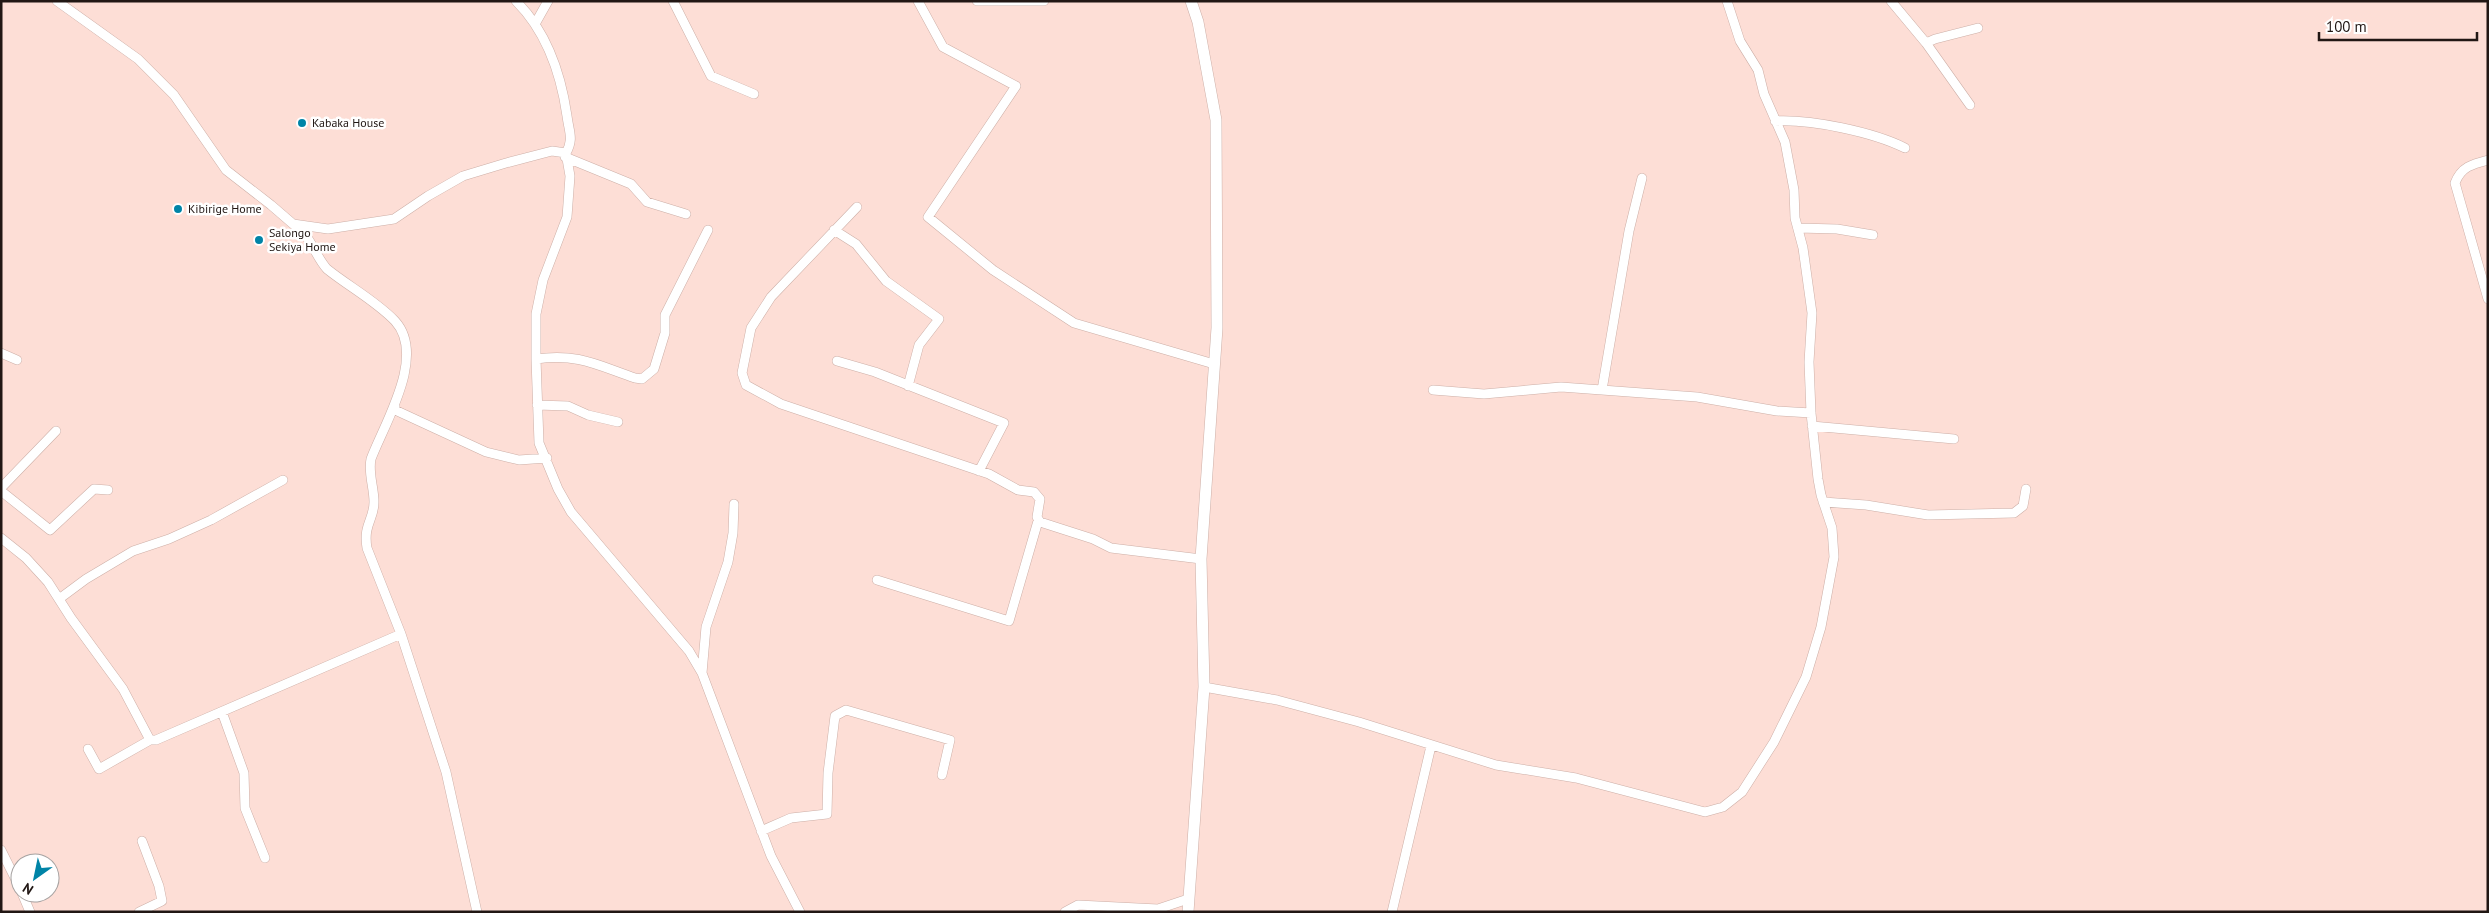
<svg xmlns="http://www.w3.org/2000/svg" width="2489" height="913" font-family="'PT Sans',sans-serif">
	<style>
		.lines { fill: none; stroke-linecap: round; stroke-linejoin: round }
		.minor-casing { stroke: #cdafa7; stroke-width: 10 }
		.tertiary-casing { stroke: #cdafa7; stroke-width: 12 }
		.minor { stroke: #fff; stroke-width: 9 }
		.tertiary { stroke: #fff; stroke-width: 11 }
		.poi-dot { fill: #0084a7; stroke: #fff; stroke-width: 2 }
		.labels { text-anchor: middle; stroke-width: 5; stroke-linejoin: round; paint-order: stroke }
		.poi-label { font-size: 12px; fill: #211714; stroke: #fff; text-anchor: start }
	</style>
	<rect width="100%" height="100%" fill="#fdded6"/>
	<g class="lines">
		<defs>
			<path id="minor" d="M57,1L138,59L174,95L226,170L271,205L293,224L328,229L394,219L428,196L463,176L506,163L552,151L566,153L570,176L567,217L543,280L536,314V359L539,443L558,489L571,512L689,651L702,673L771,856L800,912
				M516,1C547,32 561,74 567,116C569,132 574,139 566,153
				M673,1L711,76L754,94
				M918,1L943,47L1016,86L928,217L993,270L1074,323L1214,364
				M977,1H1044
				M1891,1L1926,43L1970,105
				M535,24L548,1
				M1926,43L1935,39L1978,28
				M1775,121C1811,119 1873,132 1905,148
				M565,157L631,184L647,202L686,214
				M2488,160C2472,164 2461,167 2455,183L2488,299
				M857,207L771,297L751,328L742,373L746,385L781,404L989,474L1018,490L1034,492L1040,499L1037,517L1040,522L1093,539L1111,548L1201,559
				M295,226C310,234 315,256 327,269C348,286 376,301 395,321C427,356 384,424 371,459C368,473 374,487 374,502C374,520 363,524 367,548L401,634L446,772L477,912
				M1798,228L1837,229L1873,235
				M834,230L856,244L886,281L939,319L919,345L908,386
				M1,353L17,360
				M536,359C578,353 597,365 635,378L642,379L654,369L665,333V315L708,230
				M837,361L875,372L1004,423L979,471
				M1433,390L1484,394L1561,387L1697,397L1777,411L1811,413
				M1602,390L1629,231L1642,178
				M537,405L568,406L588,415L618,422
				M395,406V410L486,452L519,460L547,458
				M1812,426L1954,439
				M1,488L56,431
				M1,491L50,530L94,489L108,490
				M1823,502L1866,505L1928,515L2014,513L2023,506L2026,489
				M1,538L26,558L48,582L71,618L123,689L150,740H156L401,634
				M877,580L1009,621L1038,521
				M59,599L86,579L133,551L169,539L211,520L283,480
				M702,673L706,627L728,562L733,533L734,504
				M1204,687L1277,700L1359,722L1496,765L1576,778L1705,812L1723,807L1742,792L1774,742L1806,677L1821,627L1834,557L1832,528L1821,495L1818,479L1811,413L1809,362L1812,313L1803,248L1795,218L1794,190L1785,142L1764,94L1758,70L1740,41L1727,1
				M222,712L244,773L245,808L265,858
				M88,749L99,769L150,740
				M761,831L791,818L827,814L828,773L835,716L846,710L950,740L942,775
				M1,850L20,888
				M22,893L30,912
				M139,912L162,901L159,886L142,841
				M1065,912L1078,905L1158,909L1188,899
				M1392,912L1431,746"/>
			<path id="tertiary" d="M1188,912L1204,687L1201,559L1217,328L1216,120L1198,22L1191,1"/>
		</defs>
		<use href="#minor" class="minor-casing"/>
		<use href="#tertiary" class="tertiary-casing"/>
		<use href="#minor" class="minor"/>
		<use href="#tertiary" class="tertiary"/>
	</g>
	<g class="poi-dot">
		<circle cx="302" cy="123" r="5"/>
		<circle cx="178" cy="209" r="5"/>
		<circle cx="259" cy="240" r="5"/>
	</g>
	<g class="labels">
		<g class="poi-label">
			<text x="312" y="127">Kabaka House</text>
			<text x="188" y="213">Kibirige Home</text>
			<text x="269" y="237">Salongo<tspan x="269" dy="14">Sekiya Home</tspan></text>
		</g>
	</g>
	<rect width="2489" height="913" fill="none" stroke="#211714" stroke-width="5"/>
	<g transform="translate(35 878) rotate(213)"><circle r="24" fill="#ffffff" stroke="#a6a2a1"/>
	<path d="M0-4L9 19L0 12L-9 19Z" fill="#0084a7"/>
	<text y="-8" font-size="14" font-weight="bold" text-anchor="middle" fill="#211714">N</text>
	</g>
	<path d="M2319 32v8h158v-8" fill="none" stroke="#211714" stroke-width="2.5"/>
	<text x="2326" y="32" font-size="15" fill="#211714" stroke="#ffffff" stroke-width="4" paint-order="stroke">100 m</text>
</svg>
